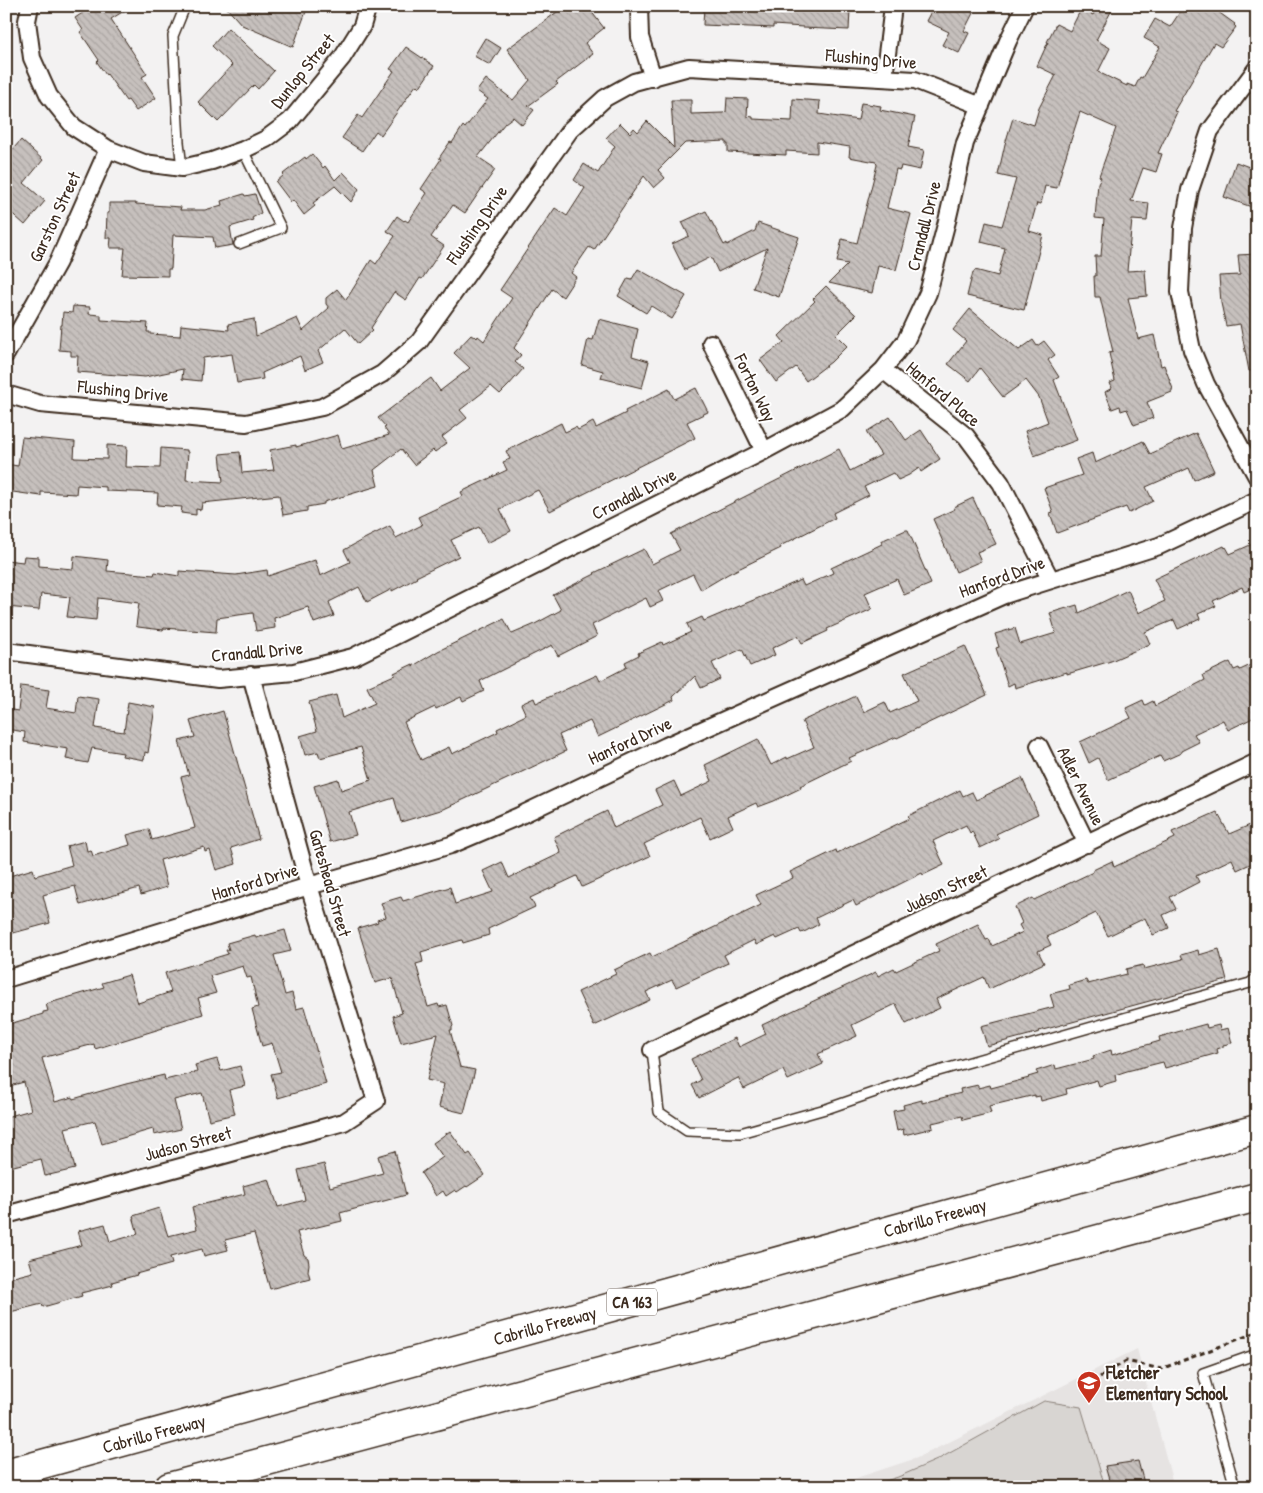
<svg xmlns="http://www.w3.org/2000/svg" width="1263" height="1493" font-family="'Patrick Hand',sans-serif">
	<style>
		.built { fill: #e6e3e2 }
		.pitch { fill: #d8d5d2; stroke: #8a8078 }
		.building { fill: url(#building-back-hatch); stroke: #3b2a1e }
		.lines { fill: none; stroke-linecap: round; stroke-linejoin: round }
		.service-casing { stroke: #3b2a1e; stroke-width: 12 }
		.minor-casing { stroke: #3b2a1e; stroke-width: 20 }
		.motorway-casing { stroke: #3b2a1e; stroke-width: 31 }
		.path { stroke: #3b2a1e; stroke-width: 3; stroke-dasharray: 5 4; stroke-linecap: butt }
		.service { stroke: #fff; stroke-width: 9 }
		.minor { stroke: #fff; stroke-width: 16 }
		.motorway { stroke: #fff; stroke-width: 28 }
		.labels { text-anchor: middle; stroke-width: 4; stroke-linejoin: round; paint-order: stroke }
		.shield { fill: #fff; stroke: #766a62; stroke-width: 1 }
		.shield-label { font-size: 16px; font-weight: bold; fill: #3b2a1e }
		.street-label { font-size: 18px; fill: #3b2a1e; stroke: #fff }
		.poi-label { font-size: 18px; font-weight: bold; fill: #3b2a1e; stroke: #fff; text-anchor: start }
	</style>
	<defs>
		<pattern id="building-back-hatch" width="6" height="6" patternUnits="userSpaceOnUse" patternTransform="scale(1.25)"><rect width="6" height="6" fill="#c6c0bd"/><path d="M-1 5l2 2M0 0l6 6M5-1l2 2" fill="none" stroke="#aba5a2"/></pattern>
	</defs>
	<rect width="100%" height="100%" fill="#f3f2f2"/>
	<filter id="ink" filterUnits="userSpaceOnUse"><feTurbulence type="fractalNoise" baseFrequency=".02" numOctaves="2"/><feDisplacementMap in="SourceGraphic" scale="10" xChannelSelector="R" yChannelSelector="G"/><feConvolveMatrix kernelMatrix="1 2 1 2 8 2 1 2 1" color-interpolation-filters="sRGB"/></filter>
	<g filter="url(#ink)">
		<path class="built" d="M1137,1349L1174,1487H829L917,1458Z"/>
		<path class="pitch" d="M1044,1401L1081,1407L1105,1487H867L898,1477L937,1460Z"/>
		<path class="building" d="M93,6H132L111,19L147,74L142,77L156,98L136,111L128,100L126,101L107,74L106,75L97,62L99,60L80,32L83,30L75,18Z
			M225,6H308L293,47L242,25Z
			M565,6H587L604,28L585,43L593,54L556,82L558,84L528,106L534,110L522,125L513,117L505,123L478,157L493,167V169L495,170L480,191L465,213L453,205L431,237L444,246L422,279L420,278L406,300L394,292L371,328L373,330L358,344L345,328L318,351L323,362L305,370L300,356L262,373L263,379L237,383L232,354L203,358L201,381L182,379L183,369L145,377L77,372L78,356H71V351L59,350L61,325H62L63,312L72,313L73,306L90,307L89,314L101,315V320L148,323L147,332H150V334L180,336L181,325L229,330L228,324L254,319L256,336L297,318L303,331L329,308L326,304V298L337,289L346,300L371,260L376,264L395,236L387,231L397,216L404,221L405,220L408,222L427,193L421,189L441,159L439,158L450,142L452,143L463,126L465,128L488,99L477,91L486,79L513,100L530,80L507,49Z
			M704,6H773V8L803,10V6H829L828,9L850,10L849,30L803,28V27L773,25V28L703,25Z
			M934,6H962L973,13L964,31L969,33L959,53L942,45L949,32L926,21Z
			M1097,6H1114L1096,40L1110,48L1098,72L1127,86V84L1135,87L1140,77L1142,78L1160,47L1144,38L1155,19L1170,27L1184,6H1210L1235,24L1234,25L1236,27L1221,47L1214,43L1174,111L1177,112L1158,153L1162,154L1156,172L1143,168L1131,201L1149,203L1147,221L1132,220L1127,271L1145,270L1147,296L1128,298L1138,339L1154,335L1161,366L1164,365L1173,389H1172V392L1147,402L1153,418L1134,425L1127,409L1121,411L1120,406L1112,409L1105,392L1112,388L1110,383L1115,381L1109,353L1113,352L1100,297H1095L1094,276H1096L1095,256H1101L1104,219L1095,218L1098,183L1101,177L1099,176L1116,128L1080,112L1063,165L1057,188L1045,186L1041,204L1037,203L1029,231L1043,235L1024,310L967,296L973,272H974L975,270L998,276L1005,248L981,242L986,222L1002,226L1016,179L998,175L1005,144L1013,118L1034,125L1039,108L1056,75L1037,66L1048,42H1047L1056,24L1070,31L1081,9L1093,15Z
			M228,28L274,71L258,89L254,85L218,122L198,102L232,65L212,46Z
			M485,38L501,48L490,65L474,56Z
			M406,47L434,66L419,88L416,85L381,135L376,131L362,151L342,138L358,115L362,118L394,71L390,69Z
			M727,98L748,99L747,116L753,117V119L792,121L793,99L820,101L819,114L858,120L861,103L881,106L880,110L915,117L908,147L924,150L920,170L901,166L900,170L896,169L887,208L911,214L896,270L878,266L872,293L829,283L848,264L837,262L842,239L857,243L877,165L876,162L849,157L850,147L817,142V153L786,151V155L728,152V144H726V141L685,143L658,170L665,178L654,188L644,176L594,250L589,247L571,273L576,277L563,297L552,289L514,348L521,355L515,362L523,369L508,386L500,394L491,386L460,410L467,418L442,437L447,443L435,452L433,450L414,465L401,449L374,470L378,486L324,502V504L307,507V511L283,515L279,495L202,503L201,510L196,509V515L181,513L182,507L157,505L158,493L106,491V487L77,485L76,494L41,492V496L6,491V464L18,466L22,437L75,442L74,458L107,459V445L127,446L126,467L160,468L161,448L187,450V452H188L186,480L223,482L220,454L240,452L242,473L274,470L270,450L296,445V447L338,435L342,449L389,435L384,428L386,427L378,418L431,378L440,391L470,368L454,353L471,335L474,337L475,336L477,338L478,336L484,341L512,298L500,290L555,208L567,216L585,188L574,180L584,164L598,173L615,146L606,138L620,123L630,133L634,128L638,132L647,121L674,148L671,100H691V114L723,113L726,112Z
			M21,140L43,160L24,183L45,201L25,225L6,208V157Z
			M312,154L323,168L325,166L335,180L343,172L359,189L351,202L335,186L313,203L315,206L304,215L293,200L291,202L276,182L284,175L283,174L305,157L306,159Z
			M1236,162L1257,170V209L1224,197Z
			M244,194L245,196L255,194L261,213L252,218L253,220L230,227L233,245L215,248L213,237L173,235L171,269H168V276L122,275L125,248H110L111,238H106L107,213H109V203H136V204L181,207L180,210H205L222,205L221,201Z
			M706,211L724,245L727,243V245L755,231L758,223L799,237L779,297L753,288L767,248L718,272L711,257L685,270L672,244L689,236L682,222Z
			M1257,254V370L1249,371L1240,324L1226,326L1221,303L1219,276L1240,275L1238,255Z
			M638,269L686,296L672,319L651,306L646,313L618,296L628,278L632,279Z
			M826,286L856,315L836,335L847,346L831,362L806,381L796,367L776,382L760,360L784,342L779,336L815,301L813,299Z
			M970,309L1019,350L1033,340L1037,346L1044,341L1055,355L1048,360L1059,377L1054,380L1077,440L1034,456L1025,431L1048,422L1039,397L1026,380L1003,397L980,368L970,381L948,364L966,341L953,330Z
			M599,319L638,329L632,356L649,361L642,388L601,378L603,371L582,365L588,339L593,340Z
			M696,388L708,412L687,422L695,438L550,511L538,490L500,509L511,531L487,543L479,527L451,540L459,556L416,577L417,578L392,591V589L367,602L359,587L329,602L334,616L314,623L308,607L274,618L275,628L256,631L253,613L217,618L216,632L164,628L163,630L138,627L136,626L139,603L98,598L96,620L67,617L70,597L41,594L39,610L6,607V560L23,562L24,556L39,557V566L73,569L74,556L108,560L107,571L154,575L155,572L179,576V571L236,575L267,570L268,576L315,560L320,576L350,562L344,550L366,538L390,526L396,538L422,525L418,517L463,496L461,492L507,470L503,462L510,459L506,451L561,423L565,432L576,427L578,430L593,422L596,428L626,413L625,411L669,389L674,399Z
			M890,417L906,440L921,430L940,459L921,472L919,468L909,475L898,480L893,473L864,487L869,495L833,513L835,518L780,546L781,548L728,574L701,590L693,574L658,591L663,601L650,607L646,598L592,625L597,636L558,656L552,645L480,681L484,691L463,701L461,697L436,709L435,707L404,722L421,760L449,747L452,754L498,732L497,729L526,715L521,704L534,698L536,703L597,675L600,681L627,667L625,662L639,655L638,653L662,642L663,645L691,632L687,624L702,617L704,621L801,580L804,586L833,573L831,568L882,544L881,541L906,530H908L931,584L904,595L897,579L865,593L872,609L827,629L828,631L802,643L798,636L772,648L775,655L750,666L742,649L712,663L720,679L701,688L695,676L673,697L674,700L598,737L590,721L559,735L566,751L444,809L401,822L394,798L349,812L356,835L330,842L314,786L338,779L341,790L371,780L361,747L320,758L318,752L305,755L300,736L317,731L309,702L336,695L342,718L375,703L367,687L392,676L395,675L394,673L413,664V666L438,651L504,619L512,634L533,625L561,610L553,595L595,574L594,573L644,549L652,564L680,550L671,534L839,449L850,471L881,455L866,432Z
			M1196,433L1214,471L1194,480L1189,468L1146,487L1153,501L1129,513L1126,507L1057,533L1050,513L1053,512L1044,488L1082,475L1076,459L1092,453L1095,463L1143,441L1150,454Z
			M973,498L987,529L988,528L996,544L977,552L981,561L956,572L933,519L955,509L954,507Z
			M1257,542V586L1244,592L1242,587L1213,601L1216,606L1198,614L1200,619L1178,629L1174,620L1145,632L1150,644L1111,661L1067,674V672L1015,688L1014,683L1008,686L996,648L999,647L995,634L1015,628L1020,644L1056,633L1050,613L1077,605L1079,613L1128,590L1138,613L1165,601L1154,579L1224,546L1225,548L1226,547L1230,554Z
			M965,646L987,695L897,738L896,737L849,758L851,761L800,786L801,788L774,801L758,807L756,803L728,816L733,827L710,838L700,817L644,844L650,856L582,887L577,876L530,898L535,907L488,929L489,935L463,943L462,940L421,952L423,962L416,964L428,1007L438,1004L439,1007L447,1005L453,1026L452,1027V1030H450L460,1067L475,1070L464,1113L439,1107L444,1084L427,1080L438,1034L401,1043L393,1016L402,1013L392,978L375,983L358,928L378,922L377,920L386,917L381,903L401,897L403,901L450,887L455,904L493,892L483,871L502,862L509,878L561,853L554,837L582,823L607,811L614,828L662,805L655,790L674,781L681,796L712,781L705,765L758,739L771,765L787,757V759L814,747L802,721L828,709L856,696L864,712L885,702L890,713L917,701L904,673Z
			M1230,662L1234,670L1239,668L1240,670L1257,662V716L1228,730L1223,720L1194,734L1199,742L1181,751V753L1163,761L1160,756L1108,780L1098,758L1089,763L1080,742L1131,718L1126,708L1143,700L1145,705L1153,701L1155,706L1205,680L1203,675Z
			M21,686L49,690L46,708L76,713L78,696L99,699L95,728L124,732L128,702L155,707L148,753L145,752L144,760L122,756L123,753L92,748L88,763L66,759L68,749L24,742L25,732L6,729V709L18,711Z
			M223,711L259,839L231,848L236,864L216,870L210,850L205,852L204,847L160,860L167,887L141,895L139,888L80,905L75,886L43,895L50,923L6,935V877L33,869L35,876L72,865L67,846L85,841L87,851L91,850L93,856L130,845L127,835L149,829L152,840L195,828L181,777L189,775L179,741L195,737L190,721Z
			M1022,778L1038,814L996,834L999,839L980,848L972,831L970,833L966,825L933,841L944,865L923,875L922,873L856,906L853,900L816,918L819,924L806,931L801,933L799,929L777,939L775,936L756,945L754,940L724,955L728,963L676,987L672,980L646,992L650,1000L594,1026L578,992L616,974L614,970L650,953L652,957L761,905L756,895L793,878L790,872L836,850L837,853L910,818L908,816L960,790L963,796L972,792L976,800Z
			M1217,812L1229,834L1257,822V861L1237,870L1232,859L1196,876L1199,882L1170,897L1176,909L1163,915L1169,928L1153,935L1145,918L1108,936L1096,913L1047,937L1051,945L1038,951L1044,963L989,989L984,977L936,999L940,1008L906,1024L896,1004L852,1025L857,1036L818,1054L823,1064L788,1080L783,1070L744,1089L738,1078L699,1098L692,1085L701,1080L691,1059L735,1038L739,1047L766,1034L762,1025L876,972L878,976L894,968L896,971L939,951L936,944L978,924L986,940L989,939L992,946L1023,932L1019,925L1022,923L1015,907L1033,898L1034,900L1093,872V870L1112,861L1114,867L1175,838L1172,832Z
			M285,930L291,951L274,955L285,995L292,993L296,1009L304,1007L326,1084L278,1098L271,1074L281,1072L272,1043L262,1046L252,1009L258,1007L251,977L247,978L243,966L210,976L216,993L198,998L203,1014L163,1026V1028L95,1049L94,1044L42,1058L55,1102L73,1097V1099L126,1084L164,1075L165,1080L197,1072L195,1065L217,1059L221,1071L240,1066L245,1086L229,1090L235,1114L209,1120L202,1093L174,1100L181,1129L154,1135L153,1129L102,1144L95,1121L65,1128L75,1169L45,1176L41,1159L6,1168V1117L31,1110L24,1082L6,1087V1025L43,1014V1012L48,1011L46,1004L104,987L102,983L129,975L138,1003L171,992L165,973L228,954L226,950H229L227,943L255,935L256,938Z
			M1219,949L1227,980L1039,1031L1040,1032L987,1046L981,1026L1054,1007L1050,994L1070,989L1069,985L1086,980L1088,984L1127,974L1126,969L1143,965L1144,969L1183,959L1181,955L1198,950L1199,955Z
			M1206,1024L1207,1028L1219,1025L1220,1030L1228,1028L1232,1043L1223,1045V1047L1217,1049L1218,1053L1165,1068L1163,1062L1127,1071L1115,1075L1116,1081L1099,1086L1097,1080L1066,1089L1067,1094L1041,1101L1040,1096L1035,1097V1095L989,1106L991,1113L963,1120L962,1116L932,1123L933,1128L904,1135L903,1129L897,1131L893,1111L904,1109L903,1105L922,1100V1103L961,1093L960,1089L978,1085V1088L990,1085L991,1088L1029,1078L1028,1077L1038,1074L1036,1071L1055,1065L1056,1069L1094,1059L1093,1056L1111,1050L1112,1055L1160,1041L1159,1037Z
			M450,1131L467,1155L470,1153L485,1175L467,1187L466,1186L457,1192L455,1190L446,1196L443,1191L436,1196L421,1173L443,1157L433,1143Z
			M395,1151L406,1195L340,1213L342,1221L297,1232L304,1255L308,1258L309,1264L308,1271L310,1278L270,1289L254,1233L225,1240L228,1250L204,1256L202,1249L170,1257L172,1264L136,1274L137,1275L112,1282L113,1285L81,1293L82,1296L43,1307L42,1304L6,1313V1279L33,1272L29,1259L82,1245L78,1231L105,1224L110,1242L138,1234L133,1216L159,1208L168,1236L197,1229L192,1207L245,1194L243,1186L269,1179L278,1207L305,1200L298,1170L324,1164L330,1187L383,1173L378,1156Z
			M1138,1461L1145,1487H1111L1105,1466Z"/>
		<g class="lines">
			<defs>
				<path id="service" d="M182,168L179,142L173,36L184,9L186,6
					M239,244L281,228L243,150
					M652,1050L659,1112L687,1131L740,1133L829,1108L921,1076L1162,1007L1250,983L1257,978
					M1235,1487L1203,1373L1257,1354"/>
				<path id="minor" d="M30,6L27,21L32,58L49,96L74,127L108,149L144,163L182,168L212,161L243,150L266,139L290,121L342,58L362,26L368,6
					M639,6L640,37L653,78
					M1257,68L1210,131L1190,190L1183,228L1180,292L1192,350L1206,384L1257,477
					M884,78L893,6
					M711,343L764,451
					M6,354L58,262L108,149
					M883,370L966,436L1001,483L1051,580
					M6,394L40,404L246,423L322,407L382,374L419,342L570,130L605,98L634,82L689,67L915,80L981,106
					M6,651L218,679L294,672L353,657L764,451L842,409L883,370L906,340L928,293L947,221L965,143L1008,41L1025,6
					M1039,746L1087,844
					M6,979L309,886L451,845L519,816L666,746L1004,595L1159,546L1257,500
					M652,1050L1257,762
					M6,1215L344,1122L376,1101L309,886L251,675"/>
				<path id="motorway" d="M6,1474L1257,1129
					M169,1487L1257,1197"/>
			</defs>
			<use href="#service" class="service-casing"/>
			<use href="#minor" class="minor-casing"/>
			<use href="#motorway" class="motorway-casing"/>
			<path class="path" d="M1100,1377L1126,1361L1161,1369L1257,1332"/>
			<use href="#service" class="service"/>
			<use href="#minor" class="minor"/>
			<use href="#motorway" class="motorway"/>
		</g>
	</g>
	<defs>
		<symbol id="school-pin" viewBox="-11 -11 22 30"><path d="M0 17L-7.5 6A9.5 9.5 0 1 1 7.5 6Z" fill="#c8321e" stroke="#fff"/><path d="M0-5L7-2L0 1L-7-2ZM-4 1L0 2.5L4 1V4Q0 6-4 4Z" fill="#fff"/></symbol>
	</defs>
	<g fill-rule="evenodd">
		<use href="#school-pin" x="1075" y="1369" width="28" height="38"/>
	</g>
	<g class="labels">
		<rect class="shield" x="607" y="1288.5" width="50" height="27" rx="4"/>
		<g class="shield-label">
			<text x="632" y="1308">CA 163</text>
		</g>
		<g class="street-label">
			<text transform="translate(871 59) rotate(5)" y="6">Flushing Drive</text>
			<text transform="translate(303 71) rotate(-51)" y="6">Dunlop Street</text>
			<text transform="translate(55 217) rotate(-65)" y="6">Garston Street</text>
			<text transform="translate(477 225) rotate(-55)" y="6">Flushing Drive</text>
			<text transform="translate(924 226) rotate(-76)" y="6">Crandall Drive</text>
			<text transform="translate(755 388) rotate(64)" y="6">Forton Way</text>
			<text transform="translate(123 391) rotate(6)" y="6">Flushing Drive</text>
			<text transform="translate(943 394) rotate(40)" y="6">Hanford Place</text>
			<text transform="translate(634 494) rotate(-27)" y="6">Crandall Drive</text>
			<text transform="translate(1002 577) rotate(-20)" y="6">Hanford Drive</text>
			<text transform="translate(257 652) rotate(-5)" y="6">Crandall Drive</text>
			<text transform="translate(630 741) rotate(-25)" y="6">Hanford Drive</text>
			<text transform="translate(1081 786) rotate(64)" y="6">Adler Avenue</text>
			<text transform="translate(255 882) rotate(-17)" y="6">Hanford Drive</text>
			<text transform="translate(330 883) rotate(74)" y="6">Gateshead Street</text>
			<text transform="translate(946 889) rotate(-25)" y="6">Judson Street</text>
			<text transform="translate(188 1144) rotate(-15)" y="6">Judson Street</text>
			<text transform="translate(935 1218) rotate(-15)" y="6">Cabrillo Freeway</text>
			<text transform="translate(545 1326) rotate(-15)" y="6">Cabrillo Freeway</text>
			<text transform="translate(154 1434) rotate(-15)" y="6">Cabrillo Freeway</text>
		</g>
		<g class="poi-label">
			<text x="1106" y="1379">Fletcher<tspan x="1106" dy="21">Elementary School</tspan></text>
		</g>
	</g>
	<rect width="1263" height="1493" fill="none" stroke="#fff" stroke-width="25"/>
	<rect x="12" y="12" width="1238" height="1468" fill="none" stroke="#3b2a1e" stroke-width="2" filter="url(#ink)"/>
</svg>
